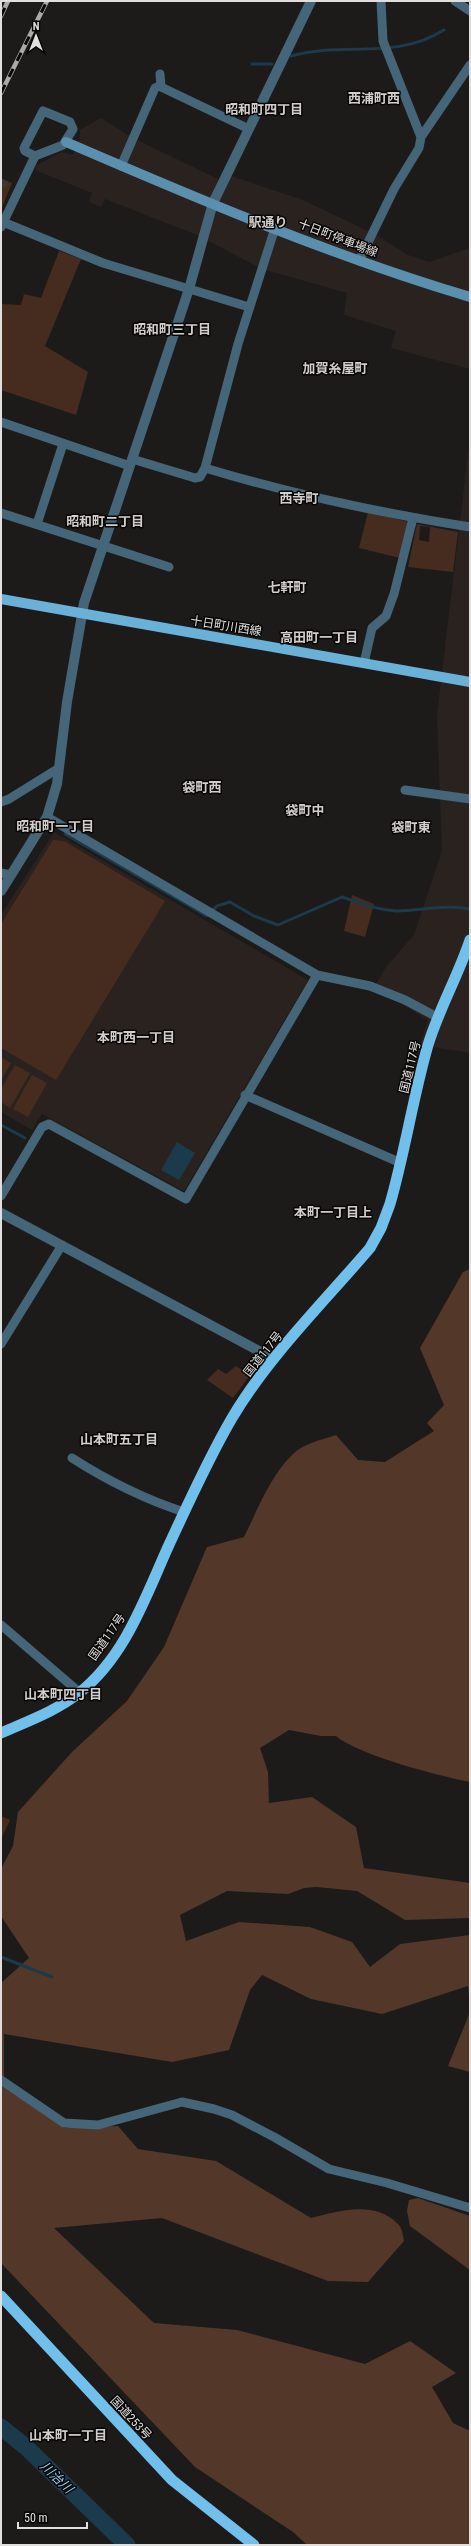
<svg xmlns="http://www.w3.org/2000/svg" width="471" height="2546" font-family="'Roboto Condensed','Noto Sans JP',sans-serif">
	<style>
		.built { fill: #2a221e }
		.green { fill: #462c1f; fill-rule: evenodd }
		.forest { fill: #533728 }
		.water { fill: #1b3a4b }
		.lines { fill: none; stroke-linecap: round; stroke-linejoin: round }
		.stream { stroke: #1b3a4b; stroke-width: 3 }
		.river { stroke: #1b3a4b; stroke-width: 17 }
		.pedestrian-tunnel { stroke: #3a3837; stroke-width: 7; stroke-dasharray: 7 3.5; stroke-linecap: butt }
		.minor { stroke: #456578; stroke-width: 9 }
		.tertiary { stroke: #456578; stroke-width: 10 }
		.secondary { stroke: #5a90ae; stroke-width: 10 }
		.primary { stroke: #6ab1d8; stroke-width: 10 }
		.trunk { stroke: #71c0ec; stroke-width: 11 }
		.rail-casing { stroke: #acaaa9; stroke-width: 4.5 }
		.rail { stroke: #070605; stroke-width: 3; stroke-dasharray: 9; stroke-linecap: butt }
		.labels { text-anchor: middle; stroke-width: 3; stroke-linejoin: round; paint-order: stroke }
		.street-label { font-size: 12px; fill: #e1dfde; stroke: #070605 }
		.neighbourhood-label { font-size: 13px; font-weight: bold; fill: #d2cecc; stroke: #070605 }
		.water-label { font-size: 13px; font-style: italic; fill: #94d0f2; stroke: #070605 }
	</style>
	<rect width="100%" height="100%" fill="#1d1b19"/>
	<path class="built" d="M101,118L131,137L220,180L231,176L303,200L374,234L408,255L429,262L470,248V369L391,348L396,331L344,315L347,293L262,269L197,235L105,199L101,207L89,202L92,193L35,170L37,165L59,153L63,152L73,155L80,139V130Z
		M470,437V1053L420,1045L428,1020L395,1000L372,991L386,967L414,935L442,851L437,715Z
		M54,832L308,980L184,1191L42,1114L32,1130L1,1112V915Z"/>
	<path class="green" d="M1,178L12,183L1,210Z
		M59,251L81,259L45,346L88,372L76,415L1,390V304L21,305L24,294L41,298Z
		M368,512L409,522L400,558L359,548Z
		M417,524L458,532L453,572L408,567ZM420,526L430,527L429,542L419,540Z
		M53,840L64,841L165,901L56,1080L1,1048V924Z
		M352,895L374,904L365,937L344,931Z
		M1,1057L11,1063L1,1081Z
		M15,1065L30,1073L10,1108L1,1102V1089Z
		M32,1075L47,1083L28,1117L13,1109Z
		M236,1366L250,1375L233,1398L207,1380L218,1369L226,1374Z
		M1,1816L10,1820L1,1839Z"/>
	<path class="forest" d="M470,1269V1782C439,1776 358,1755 336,1736H321L289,1730L260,1748L268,1772L269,1803L312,1797L356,1827L364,1868L470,1883V1918L405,1920L357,1891L317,1887L304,1888L288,1894L227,1891L180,1915L186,1941L239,1922L310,1927L352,1942L370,1967L400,1944L470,1935V2004L468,1986L382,2014L311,1999L262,1975L250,1990L229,2050L172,2062L4,2034V2080L64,2128L118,2126L138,2149L216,2161L311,2218C339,2211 375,2200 398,2224C402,2227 403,2236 404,2241L368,2282L328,2281L162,2218L54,2228L154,2323L237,2330L365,2364L410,2341L456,2373L432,2387L453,2423L470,2431V2545H307L293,2532L195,2467L1,2263V1983L29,1958L1,1916V1869L13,1846L18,1812L72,1752L127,1701L164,1647L207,1547L244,1537C258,1509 270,1476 293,1454C304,1443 322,1440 336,1435L358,1460L385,1462L434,1431L427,1423L444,1405L420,1348L463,1272Z
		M470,2012V2072L448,2066Z
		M418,2198L470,2216V2270L410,2226L407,2211L409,2200Z"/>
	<path class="water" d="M177,1142L195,1153L179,1180L161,1170Z"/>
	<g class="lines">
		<path class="stream" d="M291,56C344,41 394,61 444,30
			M252,64H272
			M65,834L207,916L217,906L230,902L254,916L278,925L342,897C360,903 377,910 396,911C421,911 445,904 470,909
			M1,1125L25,1138
			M1,1957L52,1977"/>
		<path class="river" d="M1,2427L27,2448L127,2545"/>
		<path class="pedestrian-tunnel" d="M1,183L7,185"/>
		<path class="minor" d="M381,1L383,41L421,137
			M455,1L470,11
			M160,74L161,86
			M43,111L70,122L73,129L63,145L35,156L25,151L24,148Z
			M121,166L155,88L159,86L249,129
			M3,222L103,263L249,307
			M1,227L35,156
			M359,261L394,189L419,148L421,137L470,65
			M1,422L130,466
			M132,459L195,478L200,477L205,468C291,494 381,513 470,527
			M205,468L238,344L275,228
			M1,513L169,567
			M37,524L63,444
			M364,663L372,628L386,616L394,594L413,518
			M405,790L470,799
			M1,802L9,799L59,768
			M47,817L317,975L370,986L405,1000L437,1017
			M1,873L11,875
			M245,1095L401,1163
			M1,1196L42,1127L49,1124L186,1199L317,975
			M1,1344L62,1245
			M72,1458C108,1481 144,1499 184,1512
			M1,1625L79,1692
			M1,2080L64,2123L98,2125L182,2102L214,2109L232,2115L274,2137L329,2169L387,2183L470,2208"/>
		<path class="tertiary" d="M1,891L47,817L57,784L67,702L84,603L189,289L213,203L311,1
			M1,1213L274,1359"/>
		<path class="secondary" d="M66,142C198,199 332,256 470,297"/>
		<path class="primary" d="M1,599L470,682"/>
		<path class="trunk" d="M1,1733C28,1721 56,1711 79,1693C125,1657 145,1598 168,1547C188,1504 208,1459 232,1418C269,1356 323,1303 370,1248L381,1228L390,1204C405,1152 413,1097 428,1045C439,1009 458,976 470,940
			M1,2296L172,2480L254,2545"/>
		<defs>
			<path id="rail" d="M1,16L8,1
				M1,93L47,1"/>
		</defs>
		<use href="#rail" class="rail-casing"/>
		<use href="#rail" class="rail"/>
	</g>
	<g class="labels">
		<g class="street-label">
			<text transform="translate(338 238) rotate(21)" y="4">十日町停車場線</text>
			<text transform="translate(226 626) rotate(9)" y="4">十日町川西線</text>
			<text transform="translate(410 1067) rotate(-76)" y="4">国道117号</text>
			<text transform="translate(263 1354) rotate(-51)" y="4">国道117号</text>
			<text transform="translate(107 1637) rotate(-55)" y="4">国道117号</text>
			<text transform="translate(131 2418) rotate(47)" y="4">国道253号</text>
		</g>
		<g class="neighbourhood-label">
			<text x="374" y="103">西浦町西</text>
			<text x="264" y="114">昭和町四丁目</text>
			<text x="268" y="227">駅通り</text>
			<text x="172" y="334">昭和町三丁目</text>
			<text x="335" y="373">加賀糸屋町</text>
			<text x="299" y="503">西寺町</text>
			<text x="105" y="526">昭和町二丁目</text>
			<text x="287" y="592">七軒町</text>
			<text x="319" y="642">高田町一丁目</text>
			<text x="202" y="792">袋町西</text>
			<text x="305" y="815">袋町中</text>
			<text x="55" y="831">昭和町一丁目</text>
			<text x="411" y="832">袋町東</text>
			<text x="136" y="1042">本町西一丁目</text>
			<text x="333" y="1217">本町一丁目上</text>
			<text x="119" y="1444">山本町五丁目</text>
			<text x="63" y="1699">山本町四丁目</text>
			<text x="68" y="2440">山本町一丁目</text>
		</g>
		<g class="water-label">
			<text transform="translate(57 2477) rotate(44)" y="5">川治川</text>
		</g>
	</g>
	<rect width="471" height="2546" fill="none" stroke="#e1dfde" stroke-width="4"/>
	<g transform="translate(36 36)" stroke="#070605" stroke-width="3" paint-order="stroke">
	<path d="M0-3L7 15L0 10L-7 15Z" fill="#e1dfde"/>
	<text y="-6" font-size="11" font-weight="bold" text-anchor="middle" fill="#e1dfde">N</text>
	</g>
	<path d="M18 2522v6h69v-6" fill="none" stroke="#e1dfde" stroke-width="2"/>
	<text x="24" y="2522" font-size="12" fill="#e1dfde" stroke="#070605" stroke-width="3" paint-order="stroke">50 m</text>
</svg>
